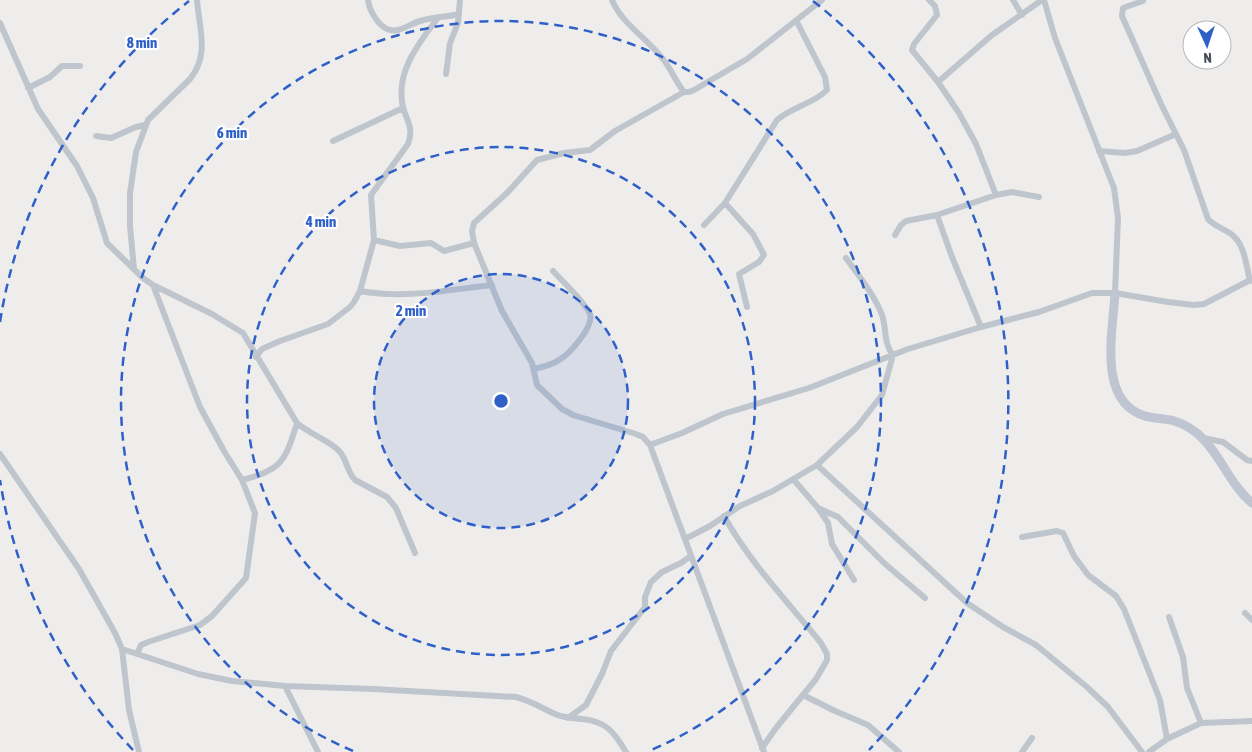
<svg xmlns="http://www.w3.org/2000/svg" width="1252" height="752" font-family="'Asap Condensed',sans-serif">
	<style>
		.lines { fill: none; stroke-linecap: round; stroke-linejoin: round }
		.street { stroke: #bfc5cd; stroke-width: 6 }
		.secondary { stroke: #bfc6d1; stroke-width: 9 }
		.ring { fill: none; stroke: #2e60c8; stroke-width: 2.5; stroke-dasharray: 9 6 }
		.centre { fill: #2e60c8; stroke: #fff; stroke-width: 2.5 }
		.ring-label { font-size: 15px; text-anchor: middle; font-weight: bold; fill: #2e60c8; stroke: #fff; stroke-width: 4.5; stroke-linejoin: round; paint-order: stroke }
	</style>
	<rect width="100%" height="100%" fill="#efedec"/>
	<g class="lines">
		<path class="street" d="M368,0C370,13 382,34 398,30C406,28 413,23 420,21C433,17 447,17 459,14
			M612,0C622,24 647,38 663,59C671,69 676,82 684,92
			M929,0L935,6L937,15L914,44L912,50L938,82L959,113L976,144L996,195
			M1013,0L1022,15
			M1044,0L1055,38L1114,188L1118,218L1115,293
			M1143,1L1123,8L1122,16L1161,104L1184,150L1208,219C1214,226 1223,228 1231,234C1245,244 1246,265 1250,281
			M0,23L38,109L77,166L93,198L107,243L143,278L153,285L212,314L243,333L297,423C309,434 331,441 340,452C347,460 347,472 355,480L387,497L396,508L415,553
			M446,74L450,43L458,23L460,0
			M938,82L992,35L1042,0
			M28,88L50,77L62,66H80
			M96,136L111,138L136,127L145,125
			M333,141L403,108
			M1099,151L1125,153L1137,151L1176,134
			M725,203L753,234L764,255L759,262L739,274L747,307
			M937,215L952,257L981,327
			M704,225L725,203L777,120C792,107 813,104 827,90L825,77L797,22
			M895,235L901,225L906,221L937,215L996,195L1012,192L1039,197
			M374,240L400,246L431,243L444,251L474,243
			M134,269L130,226V193L136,152L148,120L190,79C210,55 199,28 197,0
			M360,291C403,299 448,290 492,285
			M256,357L262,349L280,341L328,324L350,307L354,302L360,291L374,240L371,195L408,144C414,127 407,122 403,107C395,73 418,44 437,19
			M534,369C543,367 552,365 559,360C570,354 594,326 590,314C586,303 562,281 553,271
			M1203,438L1223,442L1247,460L1252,461
			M650,445L682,433L723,414L809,388L908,349L981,327L1039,312L1092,293H1115L1168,302L1194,305L1204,304L1252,279
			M0,454L79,569L115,633L122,649L129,710L139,752
			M817,465L967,603L1003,627L1036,645L1087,687L1108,707L1142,752
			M793,479L818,508L828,523L832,544L854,580
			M242,480C283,469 285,461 297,423
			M818,508L838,517L884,563L925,598
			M724,516C750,563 787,601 821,643L827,654V660L823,667L816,679L776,728L762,748
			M1022,537L1057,531L1063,533L1074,556L1088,575L1116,596L1124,609L1160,700L1167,739
			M685,539L710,526L740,506L773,491L817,465L857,427L882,395L893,355C883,343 887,329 882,315C874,294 858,275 846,258
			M1245,613L1252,620
			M1169,617L1183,657L1187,688L1201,723
			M122,649L198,674L232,681L285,686L373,689L516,697C531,701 542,708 555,714C564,718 573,718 582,719C606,721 614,732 626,752
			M137,654L141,645L148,642L200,625L212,616L246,578L255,513L242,480L224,451L200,407L153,285
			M285,686L318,752
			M803,695L835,711L868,725L899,752
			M568,718L586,705L602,674L611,651L645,607V597L651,582L662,572L681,563L691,556
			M764,752L650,445L643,437L636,434L573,415L562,409L537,385L532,363L502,311L474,243L472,231L474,223L507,193L537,160L564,153L590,150L615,131L684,92H689L694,90L747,59L822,0
			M1022,752L1032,738
			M1149,752L1167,739L1201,723L1252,721"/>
		<path class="secondary" d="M1115,293C1113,331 1097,402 1145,416C1151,418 1158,418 1164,419C1177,420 1188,426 1198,434C1220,453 1230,485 1252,503"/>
	</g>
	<circle cx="501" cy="401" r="127" fill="#2e60c8" fill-opacity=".12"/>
	<g class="ring">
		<circle cx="501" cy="401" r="127"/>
		<circle cx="501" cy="401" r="254"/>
		<path d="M353 751A380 380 0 1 1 649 751"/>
		<path d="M133 750A507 507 0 0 1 0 480M0 322A507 507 0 0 1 189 1M813 1A507 507 0 0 1 869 750"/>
	</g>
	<circle cx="501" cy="401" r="8" class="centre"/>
	<g class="ring-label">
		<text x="142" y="48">8 min</text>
		<text x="232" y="138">6 min</text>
		<text x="321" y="227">4 min</text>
		<text x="411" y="316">2 min</text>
	</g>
	<g transform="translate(1207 45) rotate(177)"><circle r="24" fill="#ffffff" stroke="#b5b8bc"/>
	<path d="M0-4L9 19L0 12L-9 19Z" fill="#2e60c8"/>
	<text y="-8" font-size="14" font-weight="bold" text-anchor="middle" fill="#474e57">N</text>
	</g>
</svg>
